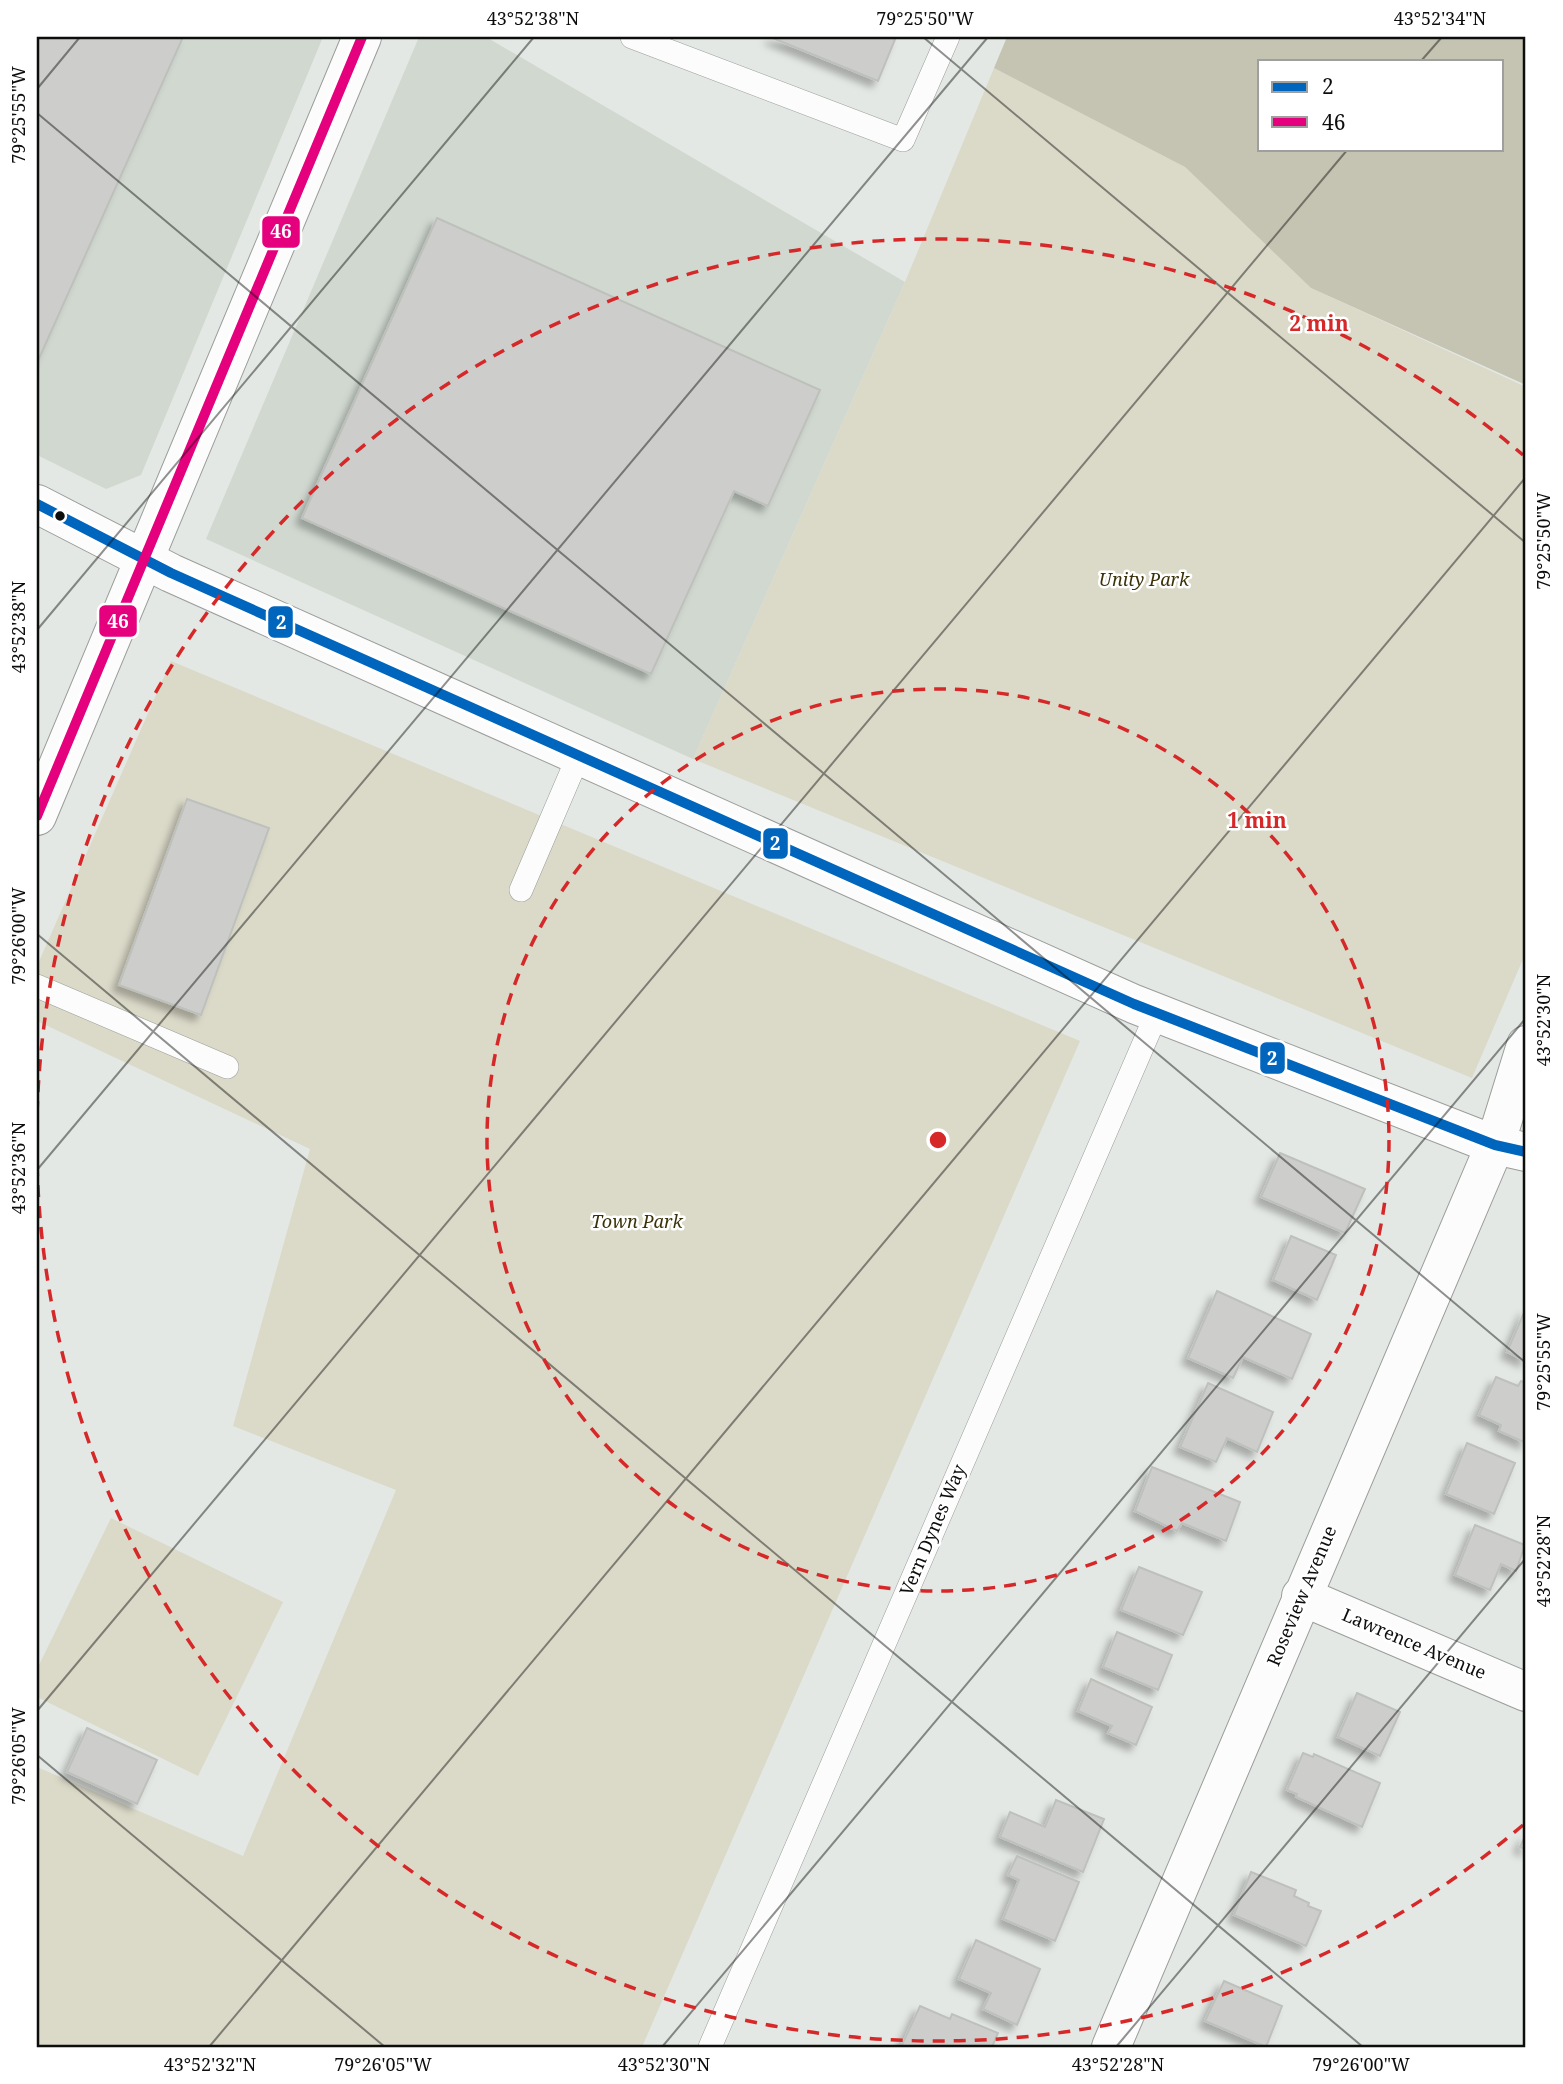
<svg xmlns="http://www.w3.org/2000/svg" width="1563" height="2084" font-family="'Noto Serif',serif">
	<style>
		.built { fill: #d0d8d0 }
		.green { fill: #dbd9c8 }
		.forest { fill: #c5c3b1; fill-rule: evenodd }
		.building { fill: #cdcecc; stroke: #bec0bc; stroke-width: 2; filter: url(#shadow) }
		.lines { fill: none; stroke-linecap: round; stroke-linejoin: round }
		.lane-casing { stroke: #9a9d9a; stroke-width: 24 }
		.street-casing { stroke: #9a9d9a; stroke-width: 40 }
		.lane { stroke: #fbfcfb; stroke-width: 23 }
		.street { stroke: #fbfcfb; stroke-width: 38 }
		.bus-1-casing { stroke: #fff; stroke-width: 16 }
		.bus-2-casing { stroke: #fff; stroke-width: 16 }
		.bus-1 { stroke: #0065bd; stroke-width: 10 }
		.bus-2 { stroke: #e5007d; stroke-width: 10 }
		.ticks { fill: none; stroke: #0c0e0c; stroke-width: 2; stroke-opacity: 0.45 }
		.ring { fill: none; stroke: #d62828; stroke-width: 3.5; stroke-dasharray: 12 9 }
		.bus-dot { fill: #0c0e0c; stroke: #fff; stroke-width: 2.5 }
		.labels { text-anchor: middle; stroke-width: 5; stroke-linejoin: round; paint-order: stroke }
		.park-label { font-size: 18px; font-style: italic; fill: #3b3209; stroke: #fff }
		.street-label { font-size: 18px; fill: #0c0e0c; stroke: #fff }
		.centre { fill: #d62828; stroke: #fff; stroke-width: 3.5 }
		.ring-label { font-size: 21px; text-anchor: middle; font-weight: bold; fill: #d62828; stroke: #fff; stroke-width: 5; stroke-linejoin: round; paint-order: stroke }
		.line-badge { stroke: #fff; stroke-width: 2.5 }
		.badge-label { font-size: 19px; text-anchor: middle; font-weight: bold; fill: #fff }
		.neatline { fill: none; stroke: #0c0e0c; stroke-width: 2.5 }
		.ticks-label { font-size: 18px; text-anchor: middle; fill: #0c0e0c }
	</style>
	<defs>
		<filter id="shadow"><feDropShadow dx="-6" dy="6" stdDeviation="3.5" flood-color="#0004"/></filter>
	</defs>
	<rect width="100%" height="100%" fill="#e4e8e4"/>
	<path class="built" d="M37,37H323L141,475L106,489L37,455Z
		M419,37H486L905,282L693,759L206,539Z"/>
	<path class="green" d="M994,68L1185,167L1311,288L1526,387V952L1472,1078L693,759L905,282Z
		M171,661L1080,1041L642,2047H37V1767L243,1856L396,1490L233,1426L310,1149L37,1021V966Z
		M111,1518L283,1602L198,1776L37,1697V1669Z"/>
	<path class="forest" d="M1007,37H1526V385L1311,288L1185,167L994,68ZM1260,61H1502V149H1260Z"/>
	<path class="building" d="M37,37H183L37,363Z
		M770,37H896L878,81Z
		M437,218L820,390L768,506L734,491L651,674L302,518Z
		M187,799L269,828L201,1015L119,985Z
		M1280,1153L1365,1189L1345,1233L1261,1197Z
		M1291,1236L1336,1255L1317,1300L1273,1280Z
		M1217,1291L1311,1334L1292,1379L1243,1357L1233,1378L1188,1358Z
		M1526,1308V1361L1507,1352Z
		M1496,1377L1518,1386L1521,1381L1526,1383V1443L1499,1431L1501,1425L1479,1415Z
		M1208,1383L1273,1412L1257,1452L1227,1438L1216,1462L1180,1447Z
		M1467,1443L1515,1463L1494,1514L1446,1494Z
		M1152,1467L1240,1502L1226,1541L1182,1523L1177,1531L1135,1511Z
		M1475,1525L1525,1545L1516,1571L1501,1564L1490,1590L1455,1575Z
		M1139,1567L1202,1592L1183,1635L1121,1610Z
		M1117,1632L1172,1655L1158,1690L1103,1667Z
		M1091,1679L1152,1707L1136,1745L1108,1733L1112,1726L1078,1711Z
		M1357,1693L1400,1712L1380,1756L1338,1737Z
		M87,1728L157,1760L137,1804L67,1772Z
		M1303,1753L1313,1757L1314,1754L1380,1783L1362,1827L1296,1797L1297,1794L1287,1790Z
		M1056,1800L1104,1819L1083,1872L1000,1837L1010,1812L1045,1827Z
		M1526,1834V1850L1520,1847Z
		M1017,1856L1079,1882L1055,1941L1003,1919L1019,1880L1008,1875Z
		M1251,1872L1296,1890L1294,1896L1309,1903L1308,1906L1321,1911L1306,1946L1234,1915Z
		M976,1940L1040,1969L1017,2025L983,2009L991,1993L959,1979Z
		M1224,1981L1282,2006L1266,2047L1205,2021Z
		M920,2006L950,2019L952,2014L998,2033L992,2047H901Z"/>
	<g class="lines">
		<defs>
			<path id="lane" d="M632,37L903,140L948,37
				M521,890L578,757
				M37,986L227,1067
				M710,2047L1157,1013"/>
			<path id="street" d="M37,504L171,573L1134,1004L1495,1145L1526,1152
				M37,816L362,37
				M1301,1596L1526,1692
				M1111,2047L1495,1145L1526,1045"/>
		</defs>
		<use href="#lane" class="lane-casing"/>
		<use href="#street" class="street-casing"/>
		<use href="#lane" class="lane"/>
		<use href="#street" class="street"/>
		<defs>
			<path id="bus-1" d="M37,504L171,573L1134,1004L1495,1145L1526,1152"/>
			<path id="bus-2" d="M37,816L362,37"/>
		</defs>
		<use href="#bus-1" class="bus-1-casing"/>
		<use href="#bus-2" class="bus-2-casing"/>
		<use href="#bus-1" class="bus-1"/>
		<use href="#bus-2" class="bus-2"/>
	</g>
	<path class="ticks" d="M923,37L1526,543M1421,61L1442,37M37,89L80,37M37,113L1526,1363M37,630L534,37M37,934L1363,2047M37,1170L988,37M37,1711L1348,149M37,1755L385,2047M209,2047L1526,477M662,2047L1526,1018M1116,2047L1526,1558"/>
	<g class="ring">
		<circle cx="938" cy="1140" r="451"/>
		<path d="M1523 1825A901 901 0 1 1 1523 455"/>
	</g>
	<circle class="bus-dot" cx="60" cy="516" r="6"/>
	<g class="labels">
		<g class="park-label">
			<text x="1144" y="586">Unity Park</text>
			<text x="637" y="1228">Town Park</text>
		</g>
		<g class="street-label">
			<text transform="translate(933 1530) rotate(-67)" y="6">Vern Dynes Way</text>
			<text transform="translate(1302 1596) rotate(-67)" y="6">Roseview Avenue</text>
			<text transform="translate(1414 1644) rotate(23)" y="6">Lawrence Avenue</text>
		</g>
	</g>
	<circle cx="938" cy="1140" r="10" class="centre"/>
	<g class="ring-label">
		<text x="1319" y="331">2 min</text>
		<text x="1257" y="828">1 min</text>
	</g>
	<g class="line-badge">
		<rect x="261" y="215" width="40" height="34" rx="7" fill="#e5007d"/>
		<rect x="98" y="604" width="40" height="34" rx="7" fill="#e5007d"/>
		<rect x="267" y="605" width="27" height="34" rx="7" fill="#0065bd"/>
		<rect x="762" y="827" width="27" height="33" rx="7" fill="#0065bd"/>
		<rect x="1259" y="1041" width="27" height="34" rx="7" fill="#0065bd"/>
	</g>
	<g class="badge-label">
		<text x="281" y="238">46</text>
		<text x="118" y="628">46</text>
		<text x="281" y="629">2</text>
		<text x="775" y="850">2</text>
		<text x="1272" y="1065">2</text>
	</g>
	<rect width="1563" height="2084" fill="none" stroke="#ffffff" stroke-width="77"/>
	<rect x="1258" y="60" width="245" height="91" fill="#ffffff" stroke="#9e9f9e" stroke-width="2"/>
	<rect x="1272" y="82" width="35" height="10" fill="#0065bd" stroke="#9e9f9e" stroke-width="2"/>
	<text x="1322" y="94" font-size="21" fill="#0c0e0c">2</text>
	<rect x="1272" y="117" width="35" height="10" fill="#e5007d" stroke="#9e9f9e" stroke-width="2"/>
	<text x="1322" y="130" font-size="21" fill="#0c0e0c">46</text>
	<rect x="38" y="38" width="1486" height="2008" class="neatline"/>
	<g class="ticks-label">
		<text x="533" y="25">43°52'38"N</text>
		<text x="925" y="25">79°25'50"W</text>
		<text x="1440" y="25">43°52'34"N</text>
		<text transform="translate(19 115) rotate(-90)" y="6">79°25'55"W</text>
		<text transform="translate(1544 541) rotate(-90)" y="6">79°25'50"W</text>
		<text transform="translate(19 627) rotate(-90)" y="6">43°52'38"N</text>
		<text transform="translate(19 936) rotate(-90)" y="6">79°26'00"W</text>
		<text transform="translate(1544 1020) rotate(-90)" y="6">43°52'30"N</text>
		<text transform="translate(19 1168) rotate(-90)" y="6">43°52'36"N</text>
		<text transform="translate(1544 1362) rotate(-90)" y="6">79°25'55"W</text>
		<text transform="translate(1544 1561) rotate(-90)" y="6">43°52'28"N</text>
		<text transform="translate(19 1756) rotate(-90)" y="6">79°26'05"W</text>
		<text x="210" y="2071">43°52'32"N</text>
		<text x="383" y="2071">79°26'05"W</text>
		<text x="664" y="2071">43°52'30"N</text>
		<text x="1118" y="2071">43°52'28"N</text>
		<text x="1361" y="2071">79°26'00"W</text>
	</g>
</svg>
